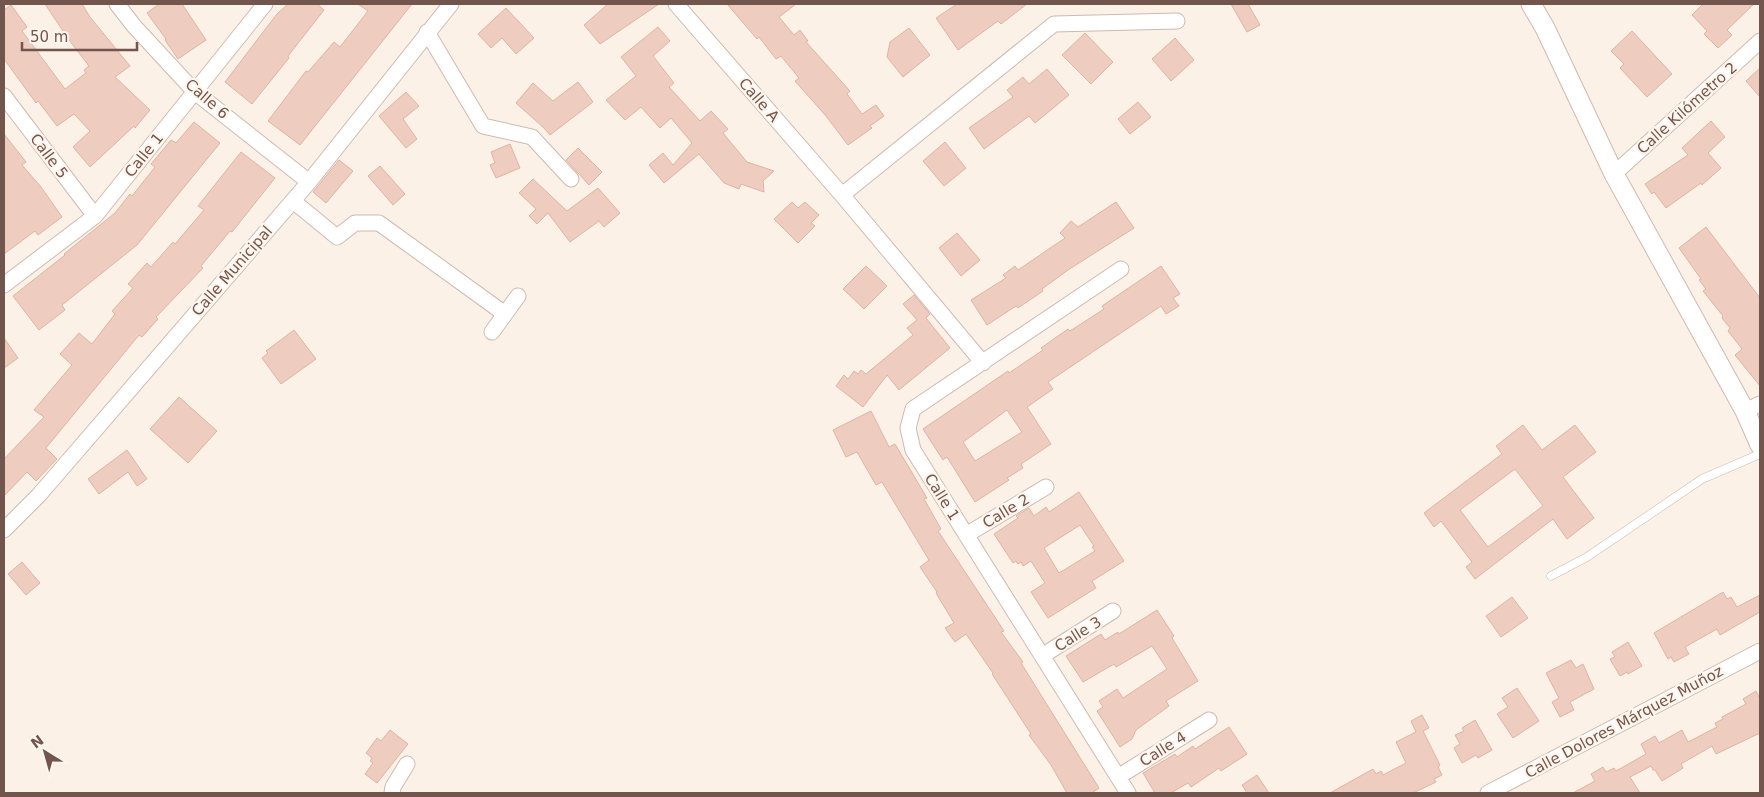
<svg xmlns="http://www.w3.org/2000/svg" width="1764" height="797" font-family="'DejaVu Sans',sans-serif">
	<style>
		.building { fill: #eecdc0; stroke: #e0b3a1; fill-rule: evenodd }
		.lines { fill: none; stroke-linecap: round; stroke-linejoin: round }
		.service-casing { stroke: #cebab0; stroke-width: 9 }
		.minor-casing { stroke: #cebab0; stroke-width: 17 }
		.tertiary-casing { stroke: #cebab0; stroke-width: 21 }
		.service { stroke: #fff; stroke-width: 8 }
		.minor { stroke: #fff; stroke-width: 15 }
		.tertiary { stroke: #fff; stroke-width: 19 }
		.labels { text-anchor: middle; stroke-width: 4.5; stroke-linejoin: round; paint-order: stroke }
		.street-label { font-size: 15px; fill: #72564d; stroke: #fef5ec }
	</style>
	<rect width="100%" height="100%" fill="#fbf1e6"/>
	<path class="building" d="M45,4H82L90,17L130,66L115,77L150,110L135,128L134,126L90,167L73,147L90,131L74,114L57,126L38,101L36,103L4,59V10L11,5L27,27L22,31L65,89L86,73L84,70L89,66L69,40Z
		M159,4H182L206,40L178,59L165,40L166,39L147,13Z
		M288,4H317L324,10L288,56L289,58L252,104L225,82L277,14Z
		M358,4H412L300,145L268,121L306,71L308,72L334,42L340,47L368,11Z
		M608,4H659L600,44L584,25Z
		M727,4H796L779,17L794,35L800,30L808,41L806,42L850,91L847,94L862,114L876,105L884,116L870,126L872,128L848,145L826,116L795,81L799,78L781,56L776,59L759,37L757,39Z
		M957,4H1027L1001,24L998,21L958,50L936,18Z
		M1231,4H1248L1260,25L1247,32Z
		M1703,4H1754L1727,30L1732,35L1718,48L1704,34L1707,31L1692,15Z
		M506,8L534,38L516,54L502,38L491,48L478,34Z
		M658,27L670,41L653,56L674,83L669,87L700,121L711,111L728,129L723,133L747,162L774,171L763,181L764,192L741,184L739,189L724,183L699,154L664,183L649,165L663,153L673,165L692,143L671,118L660,128L641,107L625,120L606,100L636,76L621,57Z
		M909,28L930,55L903,77L887,57L890,42Z
		M1632,31L1672,74L1647,97L1620,68L1624,64L1611,51Z
		M1085,33L1113,62L1091,84L1062,55Z
		M1175,38L1194,60L1171,81L1152,59Z
		M1760,68V97L1746,81Z
		M1047,69L1069,95L1035,123L1029,116L984,149L969,128L1013,97L1007,90L1023,77L1029,84Z
		M578,82L593,102L550,135L544,128L516,103L533,83L553,101Z
		M406,92L419,106L403,119L417,139L406,148L379,116Z
		M1138,102L1151,117L1130,134L1118,119Z
		M1711,121L1725,137L1708,153L1721,168L1702,185L1701,183L1666,208L1654,192L1652,194L1645,184L1688,155L1682,148Z
		M194,122L220,143L137,245L62,305L65,310L39,330L13,296L65,255L64,254L115,213L130,194L132,196L155,167L151,164L171,140L176,143Z
		M4,134L26,162L22,165L41,187L62,217L38,235L35,231L4,254Z
		M945,142L966,168L944,186L923,161Z
		M510,144L520,168L496,178L490,165L495,163L491,152Z
		M578,148L602,172L589,185L566,160Z
		M241,152L275,178L232,232L230,231L201,266L203,268L156,317L158,319L142,337L139,335L46,448L57,459L36,481L27,472L4,496V459L44,417L34,410L72,365L60,354L79,333L92,344L115,314L112,311L133,288L128,284L147,263L151,267L173,242L175,244L204,210L198,206Z
		M339,160L353,171L326,203L313,192Z
		M380,166L405,194L393,205L368,176Z
		M533,179L567,211L598,188L620,213L604,227L599,221L570,242L548,213L537,224L529,216L536,209L519,193Z
		M792,202L798,208L805,202L819,215L811,223L815,226L798,243L774,219Z
		M1116,202L1134,228L1068,270L1042,289L1043,291L1018,308L1016,306L987,325L971,300L1006,278L1003,275L1015,266L1018,270L1065,238L1060,233L1071,221L1078,227Z
		M1706,227L1760,298V386L1735,355L1742,349L1728,331L1730,328L1722,318L1723,316L1703,291L1706,289L1699,280L1701,279L1679,248Z
		M957,233L980,260L961,276L939,248Z
		M866,266L887,286L864,309L843,289Z
		M1161,266L1180,294L1173,298L1179,306L1166,314L1161,306L1048,382L1053,389L1027,407L1051,444L1021,464L1023,468L1007,478L1009,480L975,502L947,457L943,460L923,429L1008,371L1009,373L1043,350L1041,348L1068,329L1070,331L1104,309L1102,306ZM1007,410L1022,432L975,461L963,442Z
		M914,295L930,314L926,318L950,348L899,390L887,375L863,407L836,386L844,375L848,379L854,371L858,374L861,370L866,374L913,335L907,328L917,320L903,304Z
		M294,330L316,359L281,384L262,358L268,353L266,351Z
		M4,338L18,358L4,368Z
		M179,397L217,431L188,463L150,429Z
		M871,411L889,447L895,444L927,498L924,499L941,529L938,531L1004,631L1001,632L1023,662L1021,663L1099,788L1092,793H1067L1051,765L1029,735L1031,734L992,674L993,673L966,634L955,642L945,628L954,623L936,593L937,592L920,567L929,560L882,482L876,485L857,452L846,457L833,430Z
		M1523,425L1542,450L1575,425L1596,452L1563,477L1594,518L1567,539L1553,519L1475,579L1466,567L1472,562L1441,521L1434,527L1424,513L1502,454L1496,446ZM1515,469L1543,506L1488,547L1460,510Z
		M127,450L147,479L137,486L128,472L99,494L88,479Z
		M1079,492L1124,561L1092,581L1096,588L1048,618L1031,592L1045,583L1031,561L1023,566L1021,562L1018,564L1016,561L1013,563L994,534L1018,518L1016,516L1029,508L1034,516L1046,507L1049,512ZM1080,525L1094,546L1092,547L1095,551L1059,573L1044,548Z
		M22,562L40,583L26,595L8,574Z
		M1723,592L1727,599L1731,597L1737,607L1760,595V612L1720,635L1717,629L1685,647L1689,654L1674,662L1671,657L1668,659L1654,633Z
		M1512,597L1528,618L1501,637L1486,616Z
		M1157,610L1174,636L1172,638L1198,681L1166,701L1169,706L1136,730L1132,739L1120,747L1097,711L1103,707L1099,701L1117,689L1123,698L1167,669L1152,646L1116,667L1114,664L1083,682L1066,656L1101,634L1105,640L1118,632L1119,634Z
		M1628,642L1642,666L1628,674L1627,672L1620,676L1610,659L1615,657L1612,652Z
		M1571,660L1576,668L1583,664L1594,689L1570,702L1574,710L1560,717L1552,702L1559,698L1546,673Z
		M1517,688L1539,721L1513,738L1497,714L1508,707L1502,698Z
		M1756,691L1760,699V733L1716,754L1712,746L1681,764L1683,768L1662,781L1655,770H1653L1651,766L1630,777L1640,793H1573L1595,781L1591,774L1603,767L1606,772L1614,768L1616,771L1646,754L1641,744L1655,736L1659,743L1682,730L1688,742L1717,727L1715,723L1723,719L1722,717L1746,704L1743,699Z
		M1422,715L1429,728L1423,731L1440,765L1438,767L1442,775L1434,779L1436,782L1413,793H1330L1373,769L1376,774L1381,771L1383,775L1406,763L1396,742L1416,732L1411,721Z
		M1475,720L1492,750L1478,758L1476,755L1462,763L1454,748L1460,744L1455,735L1464,731L1462,728Z
		M1229,727L1247,754L1221,771L1219,768L1191,787L1188,783L1171,793H1155L1143,773L1175,754L1177,757L1193,746L1195,749Z
		M390,730L408,744L377,783L365,774L373,763L370,761L372,758L366,753L377,738L381,741Z
		M1257,775L1269,793H1247L1242,785Z"/>
	<g class="lines">
		<defs>
			<path id="service" d="M1551,576L1587,557L1702,479L1760,454"/>
			<path id="minor" d="M117,4L134,26L195,92L309,182
				M676,4L842,195L983,363
				M427,32L483,126L532,137L571,179
				M4,96L95,216
				M1614,174L1760,41
				M842,195L1054,24L1177,21
				M293,201L337,237L355,223H379L505,314
				M1121,269L913,409L908,428L913,450L1128,793
				M4,285L95,216L265,4
				M492,332L518,296
				M1745,411L1760,404
				M4,530L39,495L309,182L451,4
				M966,535L1046,487
				M1042,656L1113,611
				M1118,777L1209,720
				M392,793L393,787L407,764
				M1488,793L1760,651"/>
			<path id="tertiary" d="M1531,4L1545,28L1614,174L1745,411L1760,445"/>
		</defs>
		<use href="#service" class="service-casing"/>
		<use href="#minor" class="minor-casing"/>
		<use href="#tertiary" class="tertiary-casing"/>
		<use href="#service" class="service"/>
		<use href="#minor" class="minor"/>
		<use href="#tertiary" class="tertiary"/>
	</g>
	<g class="labels">
		<g class="street-label">
			<text transform="translate(207 99) rotate(41)" y="5">Calle 6</text>
			<text transform="translate(759 100) rotate(49)" y="5">Calle A</text>
			<text transform="translate(1687 108) rotate(-42)" y="5">Calle Kilómetro 2</text>
			<text transform="translate(144 155) rotate(-51)" y="5">Calle 1</text>
			<text transform="translate(49 156) rotate(53)" y="5">Calle 5</text>
			<text transform="translate(232 271) rotate(-49)" y="5">Calle Municipal</text>
			<text transform="translate(942 497) rotate(58)" y="5">Calle 1</text>
			<text transform="translate(1006 511) rotate(-31)" y="5">Calle 2</text>
			<text transform="translate(1078 634) rotate(-32)" y="5">Calle 3</text>
			<text transform="translate(1624 722) rotate(-28)" y="5">Calle Dolores Márquez Muñoz</text>
			<text transform="translate(1163 749) rotate(-32)" y="5">Calle 4</text>
		</g>
	</g>
	<rect width="1764" height="797" fill="none" stroke="#72564d" stroke-width="10"/>
	<g transform="translate(45 752) rotate(323)" stroke="#fef5ec" stroke-width="4" paint-order="stroke">
	<path d="M0-4L9 19L0 12L-9 19Z" fill="#72564d"/>
	<text y="-8" font-size="14" font-weight="bold" text-anchor="middle" fill="#72564d">N</text>
	</g>
	<path d="M22 42v8h115v-8" fill="none" stroke="#72564d" stroke-width="2.5"/>
	<text x="30" y="42" font-size="15" fill="#72564d" stroke="#fef5ec" stroke-width="4" paint-order="stroke">50 m</text>
</svg>
